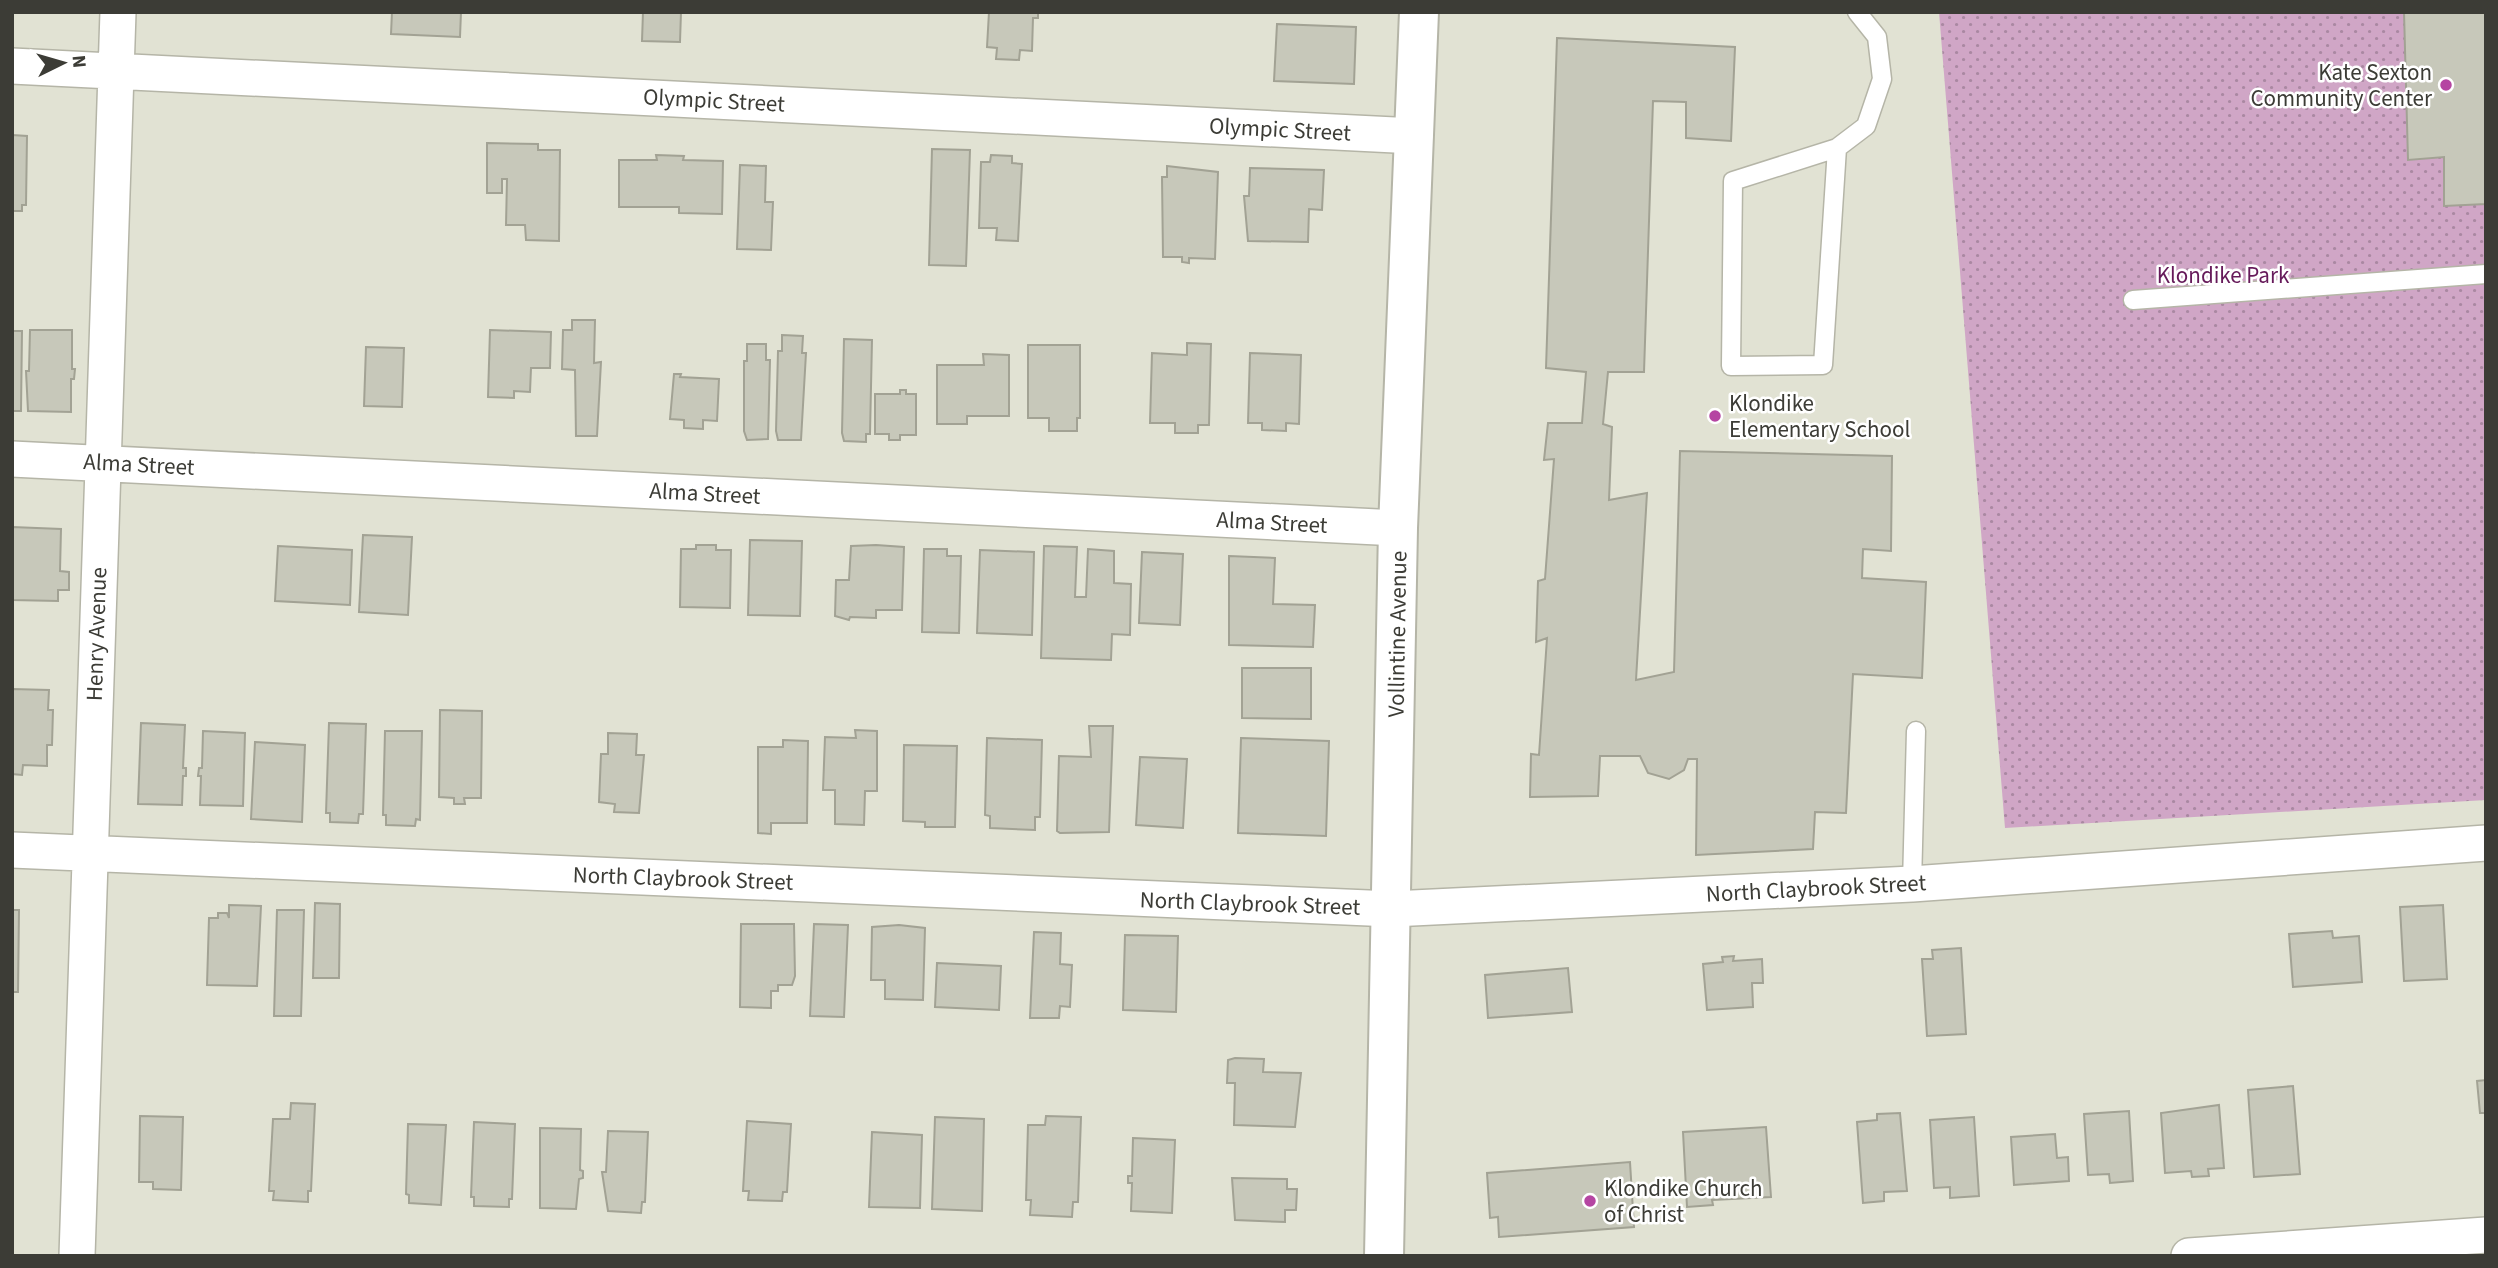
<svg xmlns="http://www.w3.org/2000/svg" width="2498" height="1268" font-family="'Source Sans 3',sans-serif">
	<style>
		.grass { fill: url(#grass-dots) }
		.building { fill: #c7c8ba; stroke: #a2a294; stroke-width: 2 }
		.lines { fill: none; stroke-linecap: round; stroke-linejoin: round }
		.lane-casing { stroke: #b5b5a7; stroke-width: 21 }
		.street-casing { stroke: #b5b5a7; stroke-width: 38 }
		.secondary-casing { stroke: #b5b5a7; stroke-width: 42 }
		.lane { stroke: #fff; stroke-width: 18 }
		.street { stroke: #fff; stroke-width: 35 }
		.secondary { stroke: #fff; stroke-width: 38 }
		.poi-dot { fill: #b545a2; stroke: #fff; stroke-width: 2.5 }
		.labels { text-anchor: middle; stroke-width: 5; stroke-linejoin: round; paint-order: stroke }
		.poi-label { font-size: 23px; fill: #3c3c36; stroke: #fff; text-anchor: start }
		.street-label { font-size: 23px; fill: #3c3c36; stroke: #fff }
		.park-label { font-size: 23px; fill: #661a5a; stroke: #fff }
	</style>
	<defs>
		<pattern id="grass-dots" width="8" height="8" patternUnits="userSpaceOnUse" patternTransform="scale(1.75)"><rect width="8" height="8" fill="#d0a6c6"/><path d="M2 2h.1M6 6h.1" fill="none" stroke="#aa88a2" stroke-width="1.8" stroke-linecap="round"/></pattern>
	</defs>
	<rect width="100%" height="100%" fill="#e1e2d3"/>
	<path class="grass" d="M1939,12H2486V800L2005,828Z"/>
	<path class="building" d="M392,12H461L460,37L391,34Z
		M643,12H681L680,42L642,41Z
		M989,12H1038V18H1033L1032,51L1020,50L1019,60L996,59L997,48L987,47Z
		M2404,12H2486V204L2444,206V157L2408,160Z
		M1277,24L1356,27L1354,84L1274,81Z
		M1557,38L1735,47L1731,141L1686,138V102L1653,101L1644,372H1608L1603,424L1612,427L1609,500L1647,493L1636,680L1674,672L1680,451L1892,456L1891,551L1863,549L1862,578L1926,582L1922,678L1853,674L1846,813L1815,812L1813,849L1696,855L1697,759H1688L1684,770L1669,779L1648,773L1640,756H1600L1598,796L1530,797L1531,754L1539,755L1547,638L1536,642L1538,581L1545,579L1554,459L1544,460L1548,423H1582L1586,372L1546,368Z
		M12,135L27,136L26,205H22V211H12Z
		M487,143L538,144V150H560L559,241L526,240L525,225H506L507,179H502V193H487Z
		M932,149L970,150L966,266L929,265Z
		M656,155L684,156L683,160L723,161L722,214L679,213V207H619V160H657Z
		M991,155L1012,156V163L1022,164L1018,241L996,240L997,228H979L981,162H990Z
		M740,165L766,166L765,202H773L771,250L737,249Z
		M1167,166L1218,172L1215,259L1189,258V263L1182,262V257H1163L1162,177H1167Z
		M1250,168L1324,170L1322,210L1309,209L1308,242L1248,241L1244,196H1249Z
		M572,320H595L594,363L601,362L597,436H576L575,370L562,369L563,330H572Z
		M30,330H72V369H75L74,379H71V412L28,411L26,371H29Z
		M490,330L551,332L550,368H531L530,392L514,391V398L488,397Z
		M12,331H22L21,411H12Z
		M782,335L803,336L802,353H806L801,440H778L776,431L778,351H782Z
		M844,339L872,340L870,434H866V442L844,441L842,433Z
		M1187,343L1211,344L1209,425H1198V433H1175V423H1150L1152,353L1187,355Z
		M747,344H766V360H770L768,439L747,440L744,431V361H747Z
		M1028,345H1080V418H1077V431H1049V418H1028Z
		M366,347L404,348L402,407L364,406Z
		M1250,353L1301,355L1299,424L1286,423V431L1262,430V423H1248Z
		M983,354L1009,355V416H967V424H937V365H984Z
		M674,374H681L680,377L719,379L717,421L703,420V429L684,428V420L670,419Z
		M900,390H906V394H916V435H900V440H889V434H875V394H900Z
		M12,527L61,529L60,571L69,572V590H58V601L12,600Z
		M363,535L412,537L408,615L359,612Z
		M750,540L802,541L800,616L748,615Z
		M696,545H716V550H731L730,608L680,607L681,549H696Z
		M876,545L904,547L902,610H876V618L850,617L849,620L835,616L836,580H849L851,546Z
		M278,546L352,550L350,605L275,601Z
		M1044,546L1077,547L1075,597H1086L1088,549L1114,551V583L1131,584L1130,635L1112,634L1111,660L1041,658Z
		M924,549H947V556H961L959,633L922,632Z
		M980,550L1034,552L1032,635L977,633Z
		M1142,552L1183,554L1180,625L1139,623Z
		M1229,556L1275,558L1273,604L1315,605L1313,647L1229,645Z
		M1242,668H1311V719L1242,718Z
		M12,689L49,690L48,710H53L52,745H47V766L23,765L22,775L12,774Z
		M440,710L482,711L481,798H464L465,804H454V798L439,797Z
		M141,723L185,725L183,768H186V776H183L182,805L138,804Z
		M329,723L366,724L363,814H359L358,823L330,822V813H326Z
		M1089,726H1113L1109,832L1060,833L1057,831L1059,756L1091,757Z
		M855,730L877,731V791H865L864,825L835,824V790H823L825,737L856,738Z
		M203,731L245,733L243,806L200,805L201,776H198L199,768H202Z
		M385,731H422L420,820L416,819L415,826L386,825V815H383Z
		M608,733L637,734L636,755H644L639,813L614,812L615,804L599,802L601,754H608Z
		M987,738L1042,740L1040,817H1035V830L990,828V816L985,815Z
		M1241,738L1329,741L1326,836L1238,833Z
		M783,740L808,741L807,823H771V834L758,833V747H783Z
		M255,742L305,745L302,822L251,819Z
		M904,745L957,746L955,827H925V822L903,821Z
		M1140,757L1187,759L1183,828L1136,825Z
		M315,903L340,904L339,978H313Z
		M229,905L261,906L257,986L207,985L209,918H218V913H227L229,918Z
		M2443,905L2447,979L2404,981L2400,907Z
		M12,910H19L18,992H12Z
		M277,910H304L301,1016H274Z
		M741,924H794L795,976L792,985H778V991H771V1008L740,1007Z
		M814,924L848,925L844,1017L810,1016Z
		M899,925L925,928L923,1000L885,999V980H871L872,927Z
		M2332,931L2333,938L2359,936L2362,982L2293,987L2289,934Z
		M1034,932L1061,933L1060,964L1072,965L1070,1007L1060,1006L1059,1018H1030Z
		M1125,935L1178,936L1176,1012L1123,1010Z
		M1961,948L1966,1034L1927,1036L1922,959H1933L1932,950Z
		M1734,956L1733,961L1762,959L1763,983H1752L1753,1007L1707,1010L1703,964L1723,962L1722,957Z
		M937,963L1001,966L999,1010L935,1007Z
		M1568,968L1572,1012L1488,1018L1485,975Z
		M1235,1058L1264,1059L1263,1072L1301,1073L1295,1127L1234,1125L1235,1083H1227L1228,1060Z
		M2486,1080V1113H2480L2477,1081Z
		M2293,1086L2300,1174L2254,1177L2248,1090Z
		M291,1103L315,1104L311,1191H308V1202L273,1200L274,1191H269L273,1119H290Z
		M2219,1105L2224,1168L2208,1169L2209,1176L2192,1177L2191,1171L2165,1173L2161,1113Z
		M2129,1111L2133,1181L2110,1183L2109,1174L2088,1175L2084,1114Z
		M1900,1113L1907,1191L1884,1192V1201L1863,1203L1857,1122L1877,1120V1114Z
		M140,1116L183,1117L181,1190L153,1189V1182H139Z
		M1046,1116L1081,1117L1078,1202H1073L1072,1217L1030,1215L1031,1200H1026L1028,1125H1045Z
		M935,1117L984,1119L982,1211L932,1209Z
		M1974,1117L1979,1196L1950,1198V1187L1934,1188L1930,1120Z
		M747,1121L791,1124L787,1192H783L782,1201L748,1200L749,1191H743Z
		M474,1122L515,1124L512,1199H509V1207L474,1206V1197H471Z
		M408,1124L446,1125L441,1205L409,1203V1195L406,1194Z
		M1766,1127L1771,1197L1712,1200L1713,1205L1687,1207L1683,1132Z
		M540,1128L581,1129L580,1170L583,1171V1178L579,1179L576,1209L540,1208Z
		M608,1131L648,1132L645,1202H642L641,1213L608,1211L602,1172H606Z
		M872,1132L922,1135L920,1208L869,1207Z
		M2055,1134L2057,1158L2068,1157L2069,1181L2014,1185L2011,1137Z
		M1133,1138L1175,1140L1172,1213L1131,1211L1132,1183H1128V1176H1132Z
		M1630,1162L1634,1227L1499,1237L1498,1217L1490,1218L1487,1173Z
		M1232,1178L1287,1179V1189H1297L1296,1210H1285V1222L1235,1220Z"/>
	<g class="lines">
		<defs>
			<path id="lane" d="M1837,148L1823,365L1731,366L1733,181L1837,148L1866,126L1882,79L1877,37L1857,12
				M2133,300L2486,274
				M1912,884L1916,731"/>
			<path id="street" d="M12,66L1415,136
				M12,459L1398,528
				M12,850L1392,909L1912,884L2486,843
				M77,1256L118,12
				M2189,1256L2486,1235"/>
			<path id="secondary" d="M1384,1256L1398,528L1419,12"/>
		</defs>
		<use href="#lane" class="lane-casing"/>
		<use href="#street" class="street-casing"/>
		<use href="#secondary" class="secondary-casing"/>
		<use href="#lane" class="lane"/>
		<use href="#street" class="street"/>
		<use href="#secondary" class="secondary"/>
	</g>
	<g class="poi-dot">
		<circle cx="2446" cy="85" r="7"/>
		<circle cx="1715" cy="416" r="7"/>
		<circle cx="1590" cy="1201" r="7"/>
	</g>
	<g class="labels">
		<g class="poi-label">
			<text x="2432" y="80" text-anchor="end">Kate Sexton<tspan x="2432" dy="26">Community Center</tspan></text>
			<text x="1729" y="411">Klondike<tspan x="1729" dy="26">Elementary School</tspan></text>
			<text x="1604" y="1196">Klondike Church<tspan x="1604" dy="26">of Christ</tspan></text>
		</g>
		<g class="street-label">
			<text transform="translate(714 100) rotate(3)" y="8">Olympic Street</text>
			<text transform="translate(1280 129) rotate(3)" y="8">Olympic Street</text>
			<text transform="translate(139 464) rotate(3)" y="8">Alma Street</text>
			<text transform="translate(705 493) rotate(3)" y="8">Alma Street</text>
			<text transform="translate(1272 522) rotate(3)" y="8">Alma Street</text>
			<text transform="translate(96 634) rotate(-88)" y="8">Henry Avenue</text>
			<text transform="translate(1397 634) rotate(-89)" y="8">Vollintine Avenue</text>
			<text transform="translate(683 878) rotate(2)" y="8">North Claybrook Street</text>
			<text transform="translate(1816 888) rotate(-3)" y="8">North Claybrook Street</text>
			<text transform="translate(1250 903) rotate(2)" y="8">North Claybrook Street</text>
		</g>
		<g class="park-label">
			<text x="2223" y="283">Klondike Park</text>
		</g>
	</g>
	<rect width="2498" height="1268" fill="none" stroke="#3c3c36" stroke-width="28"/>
	<g transform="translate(63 63) rotate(85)" stroke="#ffffff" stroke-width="5" paint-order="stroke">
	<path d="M0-5L12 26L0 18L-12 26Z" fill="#3c3c36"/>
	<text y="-10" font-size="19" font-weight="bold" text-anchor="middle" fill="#3c3c36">N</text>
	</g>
</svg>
